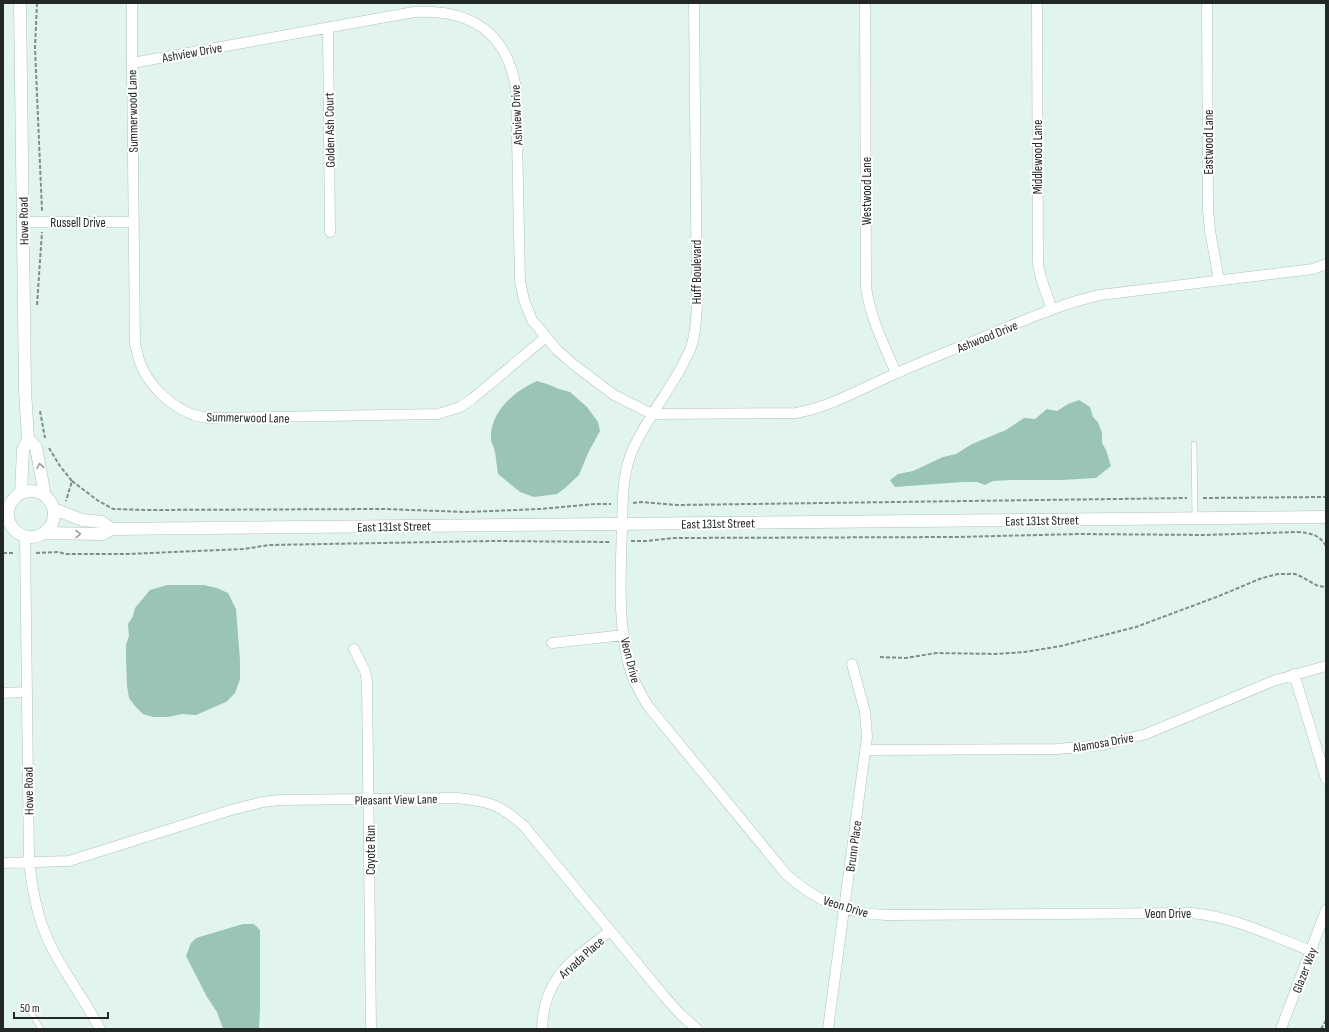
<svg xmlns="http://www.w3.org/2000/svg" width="1329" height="1032" font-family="'Sofia Sans Condensed',sans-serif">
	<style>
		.water { fill: #9ac4b6 }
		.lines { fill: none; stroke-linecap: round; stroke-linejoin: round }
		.service-casing { stroke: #afc1bb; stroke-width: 6 }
		.minor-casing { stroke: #afc1bb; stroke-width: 11 }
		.tertiary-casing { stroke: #afc1bb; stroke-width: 13 }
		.path { stroke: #808c88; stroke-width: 2; stroke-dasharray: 4 2; stroke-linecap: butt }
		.service { stroke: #fff; stroke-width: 5 }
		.minor { stroke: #fff; stroke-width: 10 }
		.tertiary { stroke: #fff; stroke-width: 12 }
		.oneway { stroke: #9c9e9d }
		.labels { text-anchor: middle; stroke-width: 4; stroke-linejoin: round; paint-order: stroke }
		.street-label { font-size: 13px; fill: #222826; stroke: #fff }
	</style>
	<rect width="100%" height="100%" fill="#e2f4ee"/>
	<path class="water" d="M537,381L547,384L559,389L570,392L587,407L598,422L600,431L588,453L579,475L564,489L557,494L534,497L520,492L498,474C497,467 496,459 495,452C494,448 492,444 491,440C489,413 514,391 537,381Z
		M1079,400L1090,407L1093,417L1098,422L1102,433V443L1106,450L1111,466L1096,478L1062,480H1012L993,481L985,485L977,482H963L895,487L890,480L898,474L913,471L943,457L956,454L972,444L1006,430L1024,418L1035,419L1047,409L1057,411L1068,404Z
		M167,585H204L217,588L228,593L236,609L240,660V679L235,693L226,702L196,715L182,714L168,717H153L143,714L135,706L129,698L127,686L126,657V645L129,636L128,624L133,616L135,608L150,590Z
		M243,924H254L260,930V1008L259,1029H224L222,1026L217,1012L207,997L186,956L191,943L196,938Z"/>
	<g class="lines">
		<defs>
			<path id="service" d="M1194,444L1195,518
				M29,1009L41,1029"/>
			<path id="minor" d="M132,3V63L135,345C137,351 138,357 140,363C149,386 171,407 194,415C199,417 204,417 209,418L438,414L460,407L472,399L546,337
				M694,3L697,305C696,319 696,334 691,347C689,353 685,360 682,366C667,394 646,420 633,449C622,474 623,498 622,524C621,570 617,620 629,666C633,681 640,693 648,706L786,874C814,900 847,914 886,915L1192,913C1234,917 1272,936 1311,951
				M865,3L866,287C870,317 884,345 896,373
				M1037,3L1038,264L1041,278L1052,310
				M1207,3L1208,209L1210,231L1219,280
				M328,28L330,232
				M132,63L414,12C470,9 506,31 516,88L520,281L524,300L532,320L557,350L573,364L614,395L652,414L796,413C831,407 862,388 895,374C927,359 961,347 993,333C1028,319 1063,303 1100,295L1313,269L1326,264
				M22,222H134
				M25,536L29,862C33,893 38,923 53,950C67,977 86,1002 100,1029
				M552,643L624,635
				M354,649L365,671L367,681L371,1029
				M1294,674L1326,779
				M3,693L26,692
				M866,750L1057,749L1102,745L1146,734L1273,681L1326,666
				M3,863L69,861L231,810L263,802L279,800L456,798C489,801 499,804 524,826L664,996L680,1014L697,1029
				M542,1029C543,977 573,960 610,931
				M828,1029L867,737L865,712L852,664
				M1281,1029L1326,910"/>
			<path id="tertiary" d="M20,3L25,390L28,439L23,450L21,493
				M28,439L36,447L45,496
				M8 514a23 23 0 1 1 46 0a23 23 0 1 1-46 0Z
				M54,509L82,520L102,522L111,529
				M44,533L103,534L111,529L1326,517"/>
		</defs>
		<use href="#service" class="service-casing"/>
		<use href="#minor" class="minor-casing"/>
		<use href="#tertiary" class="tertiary-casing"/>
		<path class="path" d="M37,3L35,48L42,211
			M37,305L42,232
			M40,411L45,438
			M49,448L60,466L72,481L66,501
			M72,481L97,500L113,509L147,510L384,509L466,512L540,509L595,504H611
			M1203,498L1326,497
			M633,503L641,502L677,505L1187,498
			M631,541H647L673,538L956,537L1079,534L1205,535L1297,532C1310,533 1319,534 1326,546
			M3,553H14
			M36,553L58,552L66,554H128L244,549L269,545L493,541L611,542
			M880,657L906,658L936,653L995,654L1025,652L1061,646L1136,627L1219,596L1262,578L1278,574H1295L1302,577L1318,586L1326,587
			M1321,1029L1326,1020"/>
		<use href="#service" class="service"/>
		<use href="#minor" class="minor"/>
		<use href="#tertiary" class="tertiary"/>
	</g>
	<defs><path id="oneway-chevron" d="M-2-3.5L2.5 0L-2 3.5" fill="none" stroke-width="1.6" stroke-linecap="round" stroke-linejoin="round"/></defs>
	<g class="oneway">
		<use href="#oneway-chevron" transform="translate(40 466) rotate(-100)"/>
		<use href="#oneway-chevron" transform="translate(78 534) rotate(-1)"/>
	</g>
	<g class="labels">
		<g class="street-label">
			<text transform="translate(192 52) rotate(-10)" y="5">Ashview Drive</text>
			<text transform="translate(132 111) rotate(-91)" y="5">Summerwood Lane</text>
			<text transform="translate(516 115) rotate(-93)" y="5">Ashview Drive</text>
			<text transform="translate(329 130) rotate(-91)" y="5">Golden Ash Court</text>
			<text transform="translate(1208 142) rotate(-90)" y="5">Eastwood Lane</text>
			<text transform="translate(1037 157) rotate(-90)" y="5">Middlewood Lane</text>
			<text transform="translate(866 191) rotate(-90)" y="5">Westwood Lane</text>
			<text transform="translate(23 221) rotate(-91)" y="5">Howe Road</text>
			<text x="78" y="227">Russell Drive</text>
			<text transform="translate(696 272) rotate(-90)" y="5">Huff Boulevard</text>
			<text transform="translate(987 336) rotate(-22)" y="5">Ashwood Drive</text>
			<text transform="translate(248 417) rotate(1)" y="5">Summerwood Lane</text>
			<text transform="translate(1042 520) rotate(-1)" y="5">East 131st Street</text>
			<text transform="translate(718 523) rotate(-1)" y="5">East 131st Street</text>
			<text transform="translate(394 526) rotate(-1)" y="5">East 131st Street</text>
			<text transform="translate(631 660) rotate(76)" y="5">Veon Drive</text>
			<text transform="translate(1103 742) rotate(-10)" y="5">Alamosa Drive</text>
			<text transform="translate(28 791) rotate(-91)" y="5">Howe Road</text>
			<text transform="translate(396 799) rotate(-1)" y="5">Pleasant View Lane</text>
			<text transform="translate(853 846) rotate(-82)" y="5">Brunn Place</text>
			<text transform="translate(370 850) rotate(-90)" y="5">Coyote Run</text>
			<text transform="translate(846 906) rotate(17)" y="5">Veon Drive</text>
			<text x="1168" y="918">Veon Drive</text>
			<text transform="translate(581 957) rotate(-42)" y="5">Arvada Place</text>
			<text transform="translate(1304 970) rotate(-69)" y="5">Glazer Way</text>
		</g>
	</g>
	<rect width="1329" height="1032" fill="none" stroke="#222826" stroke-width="8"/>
	<path d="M14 1012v6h94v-6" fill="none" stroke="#222826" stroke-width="2"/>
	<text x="20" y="1012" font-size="12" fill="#222826" stroke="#ffffff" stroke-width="3" paint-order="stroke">50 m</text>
</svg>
